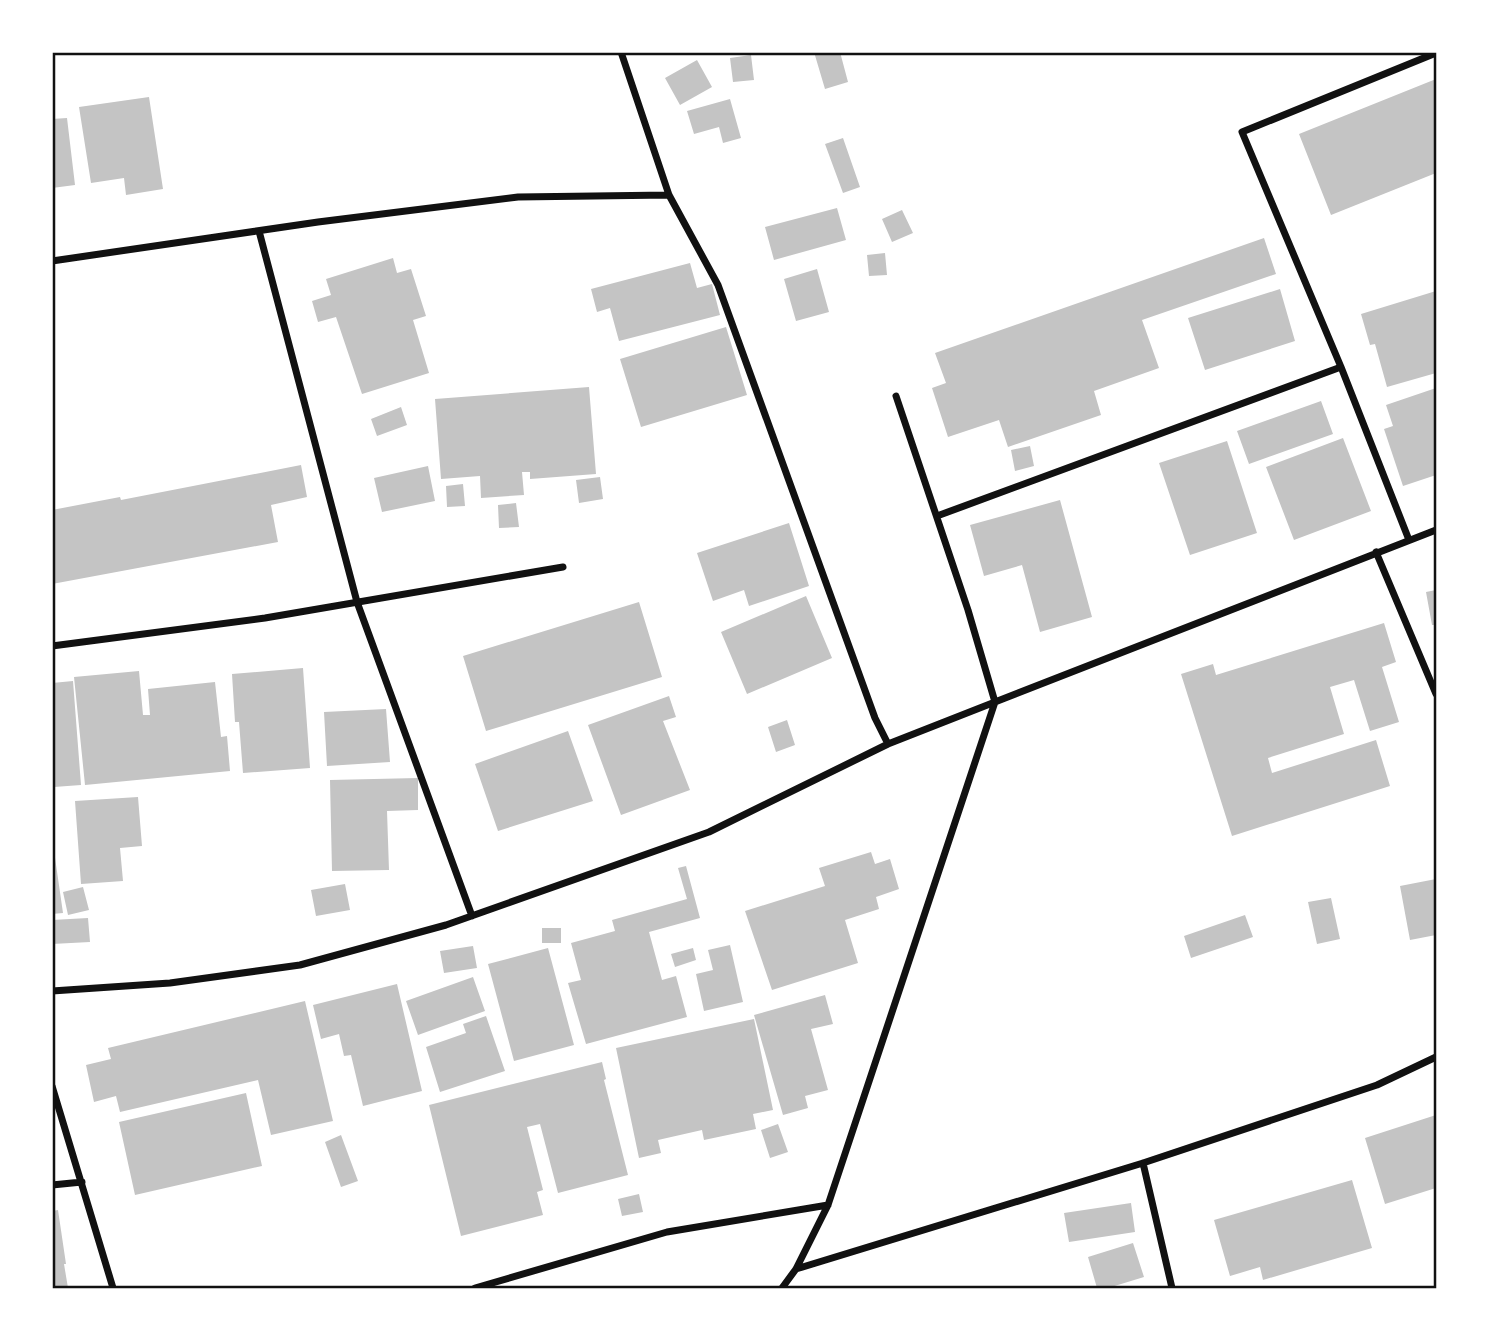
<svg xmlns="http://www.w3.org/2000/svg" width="1489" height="1341" font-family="'Playfair Display',serif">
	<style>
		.building { fill: #c4c4c4 }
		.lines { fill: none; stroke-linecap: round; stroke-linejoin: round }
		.minor { stroke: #111; stroke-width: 7 }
		.neatline { fill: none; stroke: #111; stroke-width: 2.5 }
	</style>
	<rect width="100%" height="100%" fill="#fff"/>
	<path class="building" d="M814,52H840L848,82L825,89Z
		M751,55L754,80L733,82L730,58Z
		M697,60L712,87L680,105L665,78Z
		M1436,79V173L1331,215L1299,134Z
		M149,97L163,189L126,195L124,178L91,183L79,107Z
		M730,99L741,138L723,143L719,127L694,134L687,111Z
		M67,118L75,185L52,188V119Z
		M843,138L860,187L843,193L825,144Z
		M837,208L846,240L774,260L765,227Z
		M902,210L913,233L892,242L882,219Z
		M1264,238L1276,274L1142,320L1159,368L1094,391L1101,415L1008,447L999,420L948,437L932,388L946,383L935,353Z
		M885,253L887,275L869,276L867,255Z
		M393,258L397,273L411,269L426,316L413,320L429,373L362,394L336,317L318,322L312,301L331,295L326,279Z
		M690,263L697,288L712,284L720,315L619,341L610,308L597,312L591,289Z
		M817,269L829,312L796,321L784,279Z
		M1280,289L1295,341L1205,370L1188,318Z
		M1436,291V373L1387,387L1375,344L1370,345L1361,314Z
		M726,327L747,395L641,427L620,359Z
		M589,387L596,474L530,479V472H522L524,495L481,498L480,476L441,479L435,399Z
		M1436,388V475L1403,486L1384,429L1393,426L1386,405Z
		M1321,401L1333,434L1249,464L1237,431Z
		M401,407L407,425L377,436L371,419Z
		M1343,438L1371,511L1294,540L1266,467Z
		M1227,441L1257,533L1190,555L1159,463Z
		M1030,446L1034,466L1015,471L1011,450Z
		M301,465L307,497L271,505L278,542L52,584V510L120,497L121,500Z
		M428,466L435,501L382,512L374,478Z
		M600,477L603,499L579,503L576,480Z
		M463,484L465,506L447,507L446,486Z
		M1060,500L1092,617L1040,632L1022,565L984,576L970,525Z
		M516,503L519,527L499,528L498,505Z
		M789,523L809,586L749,606L744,590L713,601L697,553Z
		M1436,590V625H1432L1426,592Z
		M806,596L832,658L747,694L721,632Z
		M639,602L662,677L486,731L463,656Z
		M1384,623L1396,662L1382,667L1399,722L1370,731L1354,680L1330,687L1344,734L1268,758L1272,773L1376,740L1390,786L1232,836L1181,674L1213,664L1216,675Z
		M303,668L310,768L243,773L239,722H235L232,674Z
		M139,671L143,715H150L148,689L215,682L221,737L227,736L230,771L85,785L74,677Z
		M73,681L81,785L54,787L52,683Z
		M669,696L676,717L663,721L690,790L621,815L588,725Z
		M386,709L390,762L327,766L324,712Z
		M787,720L795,745L776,752L768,727Z
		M568,731L593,801L498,831L475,764Z
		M418,778V810L387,811L389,870L332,871L330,780Z
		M138,797L142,846L120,848L123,881L81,884L75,801Z
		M52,837L63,913L52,914Z
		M871,852L875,864L890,859L899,889L876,897L879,909L845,920L858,963L772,990L745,911L825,886L819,868Z
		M686,866L700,918L649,932L662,980L676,976L687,1017L586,1044L568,983L581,980L571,943L615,931L612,920L687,899L678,868Z
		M1436,879V935L1410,940L1400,886Z
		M345,884L350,910L316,916L311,890Z
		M83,887L89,910L68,915L63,892Z
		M1331,898L1340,939L1317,944L1308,902Z
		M1245,915L1253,937L1191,958L1184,936Z
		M88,918L90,942L52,944V920Z
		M542,928H561V943H542Z
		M730,945L743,1002L704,1011L696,974L713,970L708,950Z
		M473,946L477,968L444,973L440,951Z
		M548,948L574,1045L514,1061L488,964Z
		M693,948L696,960L675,967L671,954Z
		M473,977L485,1011L418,1035L406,1001Z
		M397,984L422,1091L363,1106L351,1055L344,1056L339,1034L321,1039L313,1005Z
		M825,995L833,1024L811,1029L828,1090L805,1096L808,1108L783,1115L754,1015Z
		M305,1001L333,1121L271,1135L258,1080L120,1112L116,1096L94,1102L86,1065L111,1059L108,1048Z
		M486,1016L505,1071L440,1092L426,1047L466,1033L463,1024Z
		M754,1019L773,1110L753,1114L756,1129L704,1140L702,1130L658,1140L661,1153L639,1158L616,1048Z
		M602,1062L606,1079L604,1080L628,1175L558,1193L540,1124L527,1127L543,1190L537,1192L543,1215L461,1236L429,1105Z
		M246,1093L262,1166L135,1195L119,1122Z
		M1436,1115V1188L1385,1204L1365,1138Z
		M778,1124L788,1152L770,1158L761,1130Z
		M341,1135L358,1181L341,1187L325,1142Z
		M1352,1180L1372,1248L1263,1280L1260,1267L1230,1276L1214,1220Z
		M639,1194L643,1212L622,1216L618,1199Z
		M1131,1203L1135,1232L1069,1242L1064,1213Z
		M58,1210L66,1264H64L68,1288H52V1211Z
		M1133,1243L1144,1277L1108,1288H1097L1088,1257Z"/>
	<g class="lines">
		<path class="minor" d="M621,52L669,195L718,285L875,718L888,744L995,702L968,610L896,396
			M259,231L357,602L472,916
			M52,261L318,222L518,197L669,195
			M937,516L1341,367
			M1409,540L1341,367L1242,132L1436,53
			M1376,552L1436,694
			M52,646L265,618L563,567
			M52,991L170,983L300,965L446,925L709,832L888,744
			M52,1086L113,1288
			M1143,1163L1172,1288
			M52,1185L82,1182
			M796,1269L1143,1163L1377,1085L1436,1057
			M475,1288L667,1232L828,1205
			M782,1288L796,1269L828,1205L995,702L1436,530"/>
	</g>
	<rect width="1489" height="1341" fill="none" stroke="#ffffff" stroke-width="108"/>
	<rect x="54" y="54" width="1381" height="1233" class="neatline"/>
</svg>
